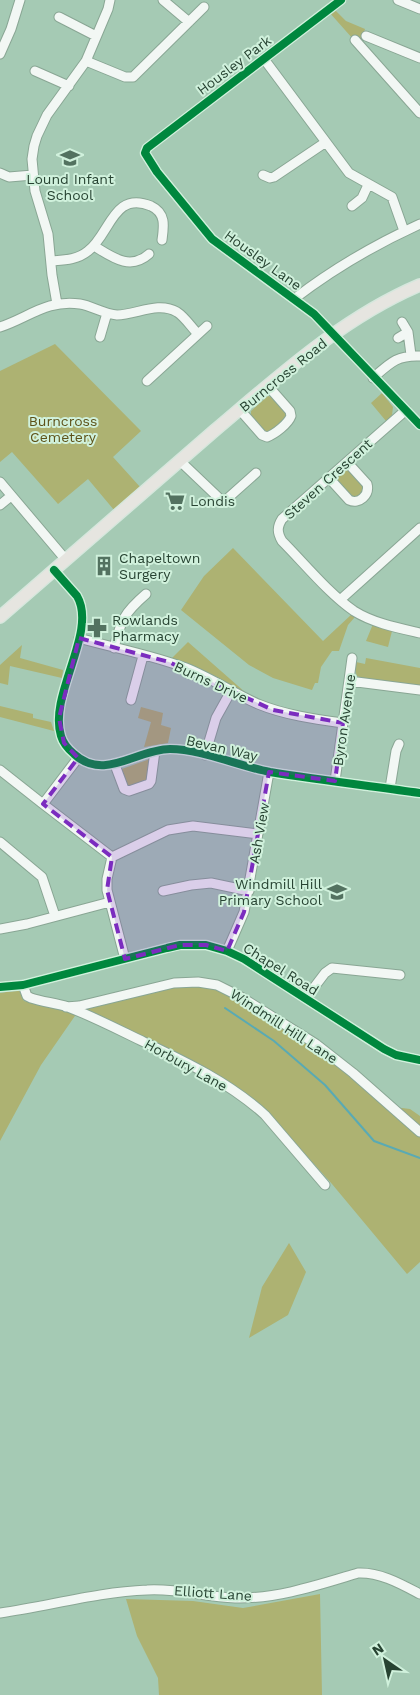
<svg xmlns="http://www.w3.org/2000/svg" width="420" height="1695" font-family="'Work Sans',sans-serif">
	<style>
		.green { fill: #adb272 }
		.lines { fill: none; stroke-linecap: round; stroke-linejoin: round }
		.stream { stroke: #59aab4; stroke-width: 2 }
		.minor-casing { stroke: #89a694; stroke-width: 11 }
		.major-casing { stroke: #d6e7dd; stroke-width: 14 }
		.minor { stroke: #f2f7f4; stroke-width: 9 }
		.major { stroke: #e6e5e0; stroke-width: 11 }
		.cycleway-casing { stroke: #d0f1dc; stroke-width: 11 }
		.cycleway { stroke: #00873e; stroke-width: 8 }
		.marked { fill: #7b2cbf; fill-opacity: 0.2; stroke: #7b2cbf; stroke-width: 4; stroke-dasharray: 10 6; stroke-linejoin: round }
		.labels { text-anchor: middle; stroke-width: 4; stroke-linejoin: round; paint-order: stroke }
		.street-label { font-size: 14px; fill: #274332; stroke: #d0f1dc }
		.poi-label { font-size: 14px; fill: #274332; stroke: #d0f1dc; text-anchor: start }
		.park-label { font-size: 14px; fill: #5d5118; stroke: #d0f1dc }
	</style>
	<rect width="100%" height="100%" fill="#a5cab4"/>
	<path class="green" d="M334,9L346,21L365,29L362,40L353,39L329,12Z
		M55,344L141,431L113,457L141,488L114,510L88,479L58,504L12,452L0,462V371Z
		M382,393L393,407L392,415L386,421L371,403Z
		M268,396L272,397L287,415L286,419L270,432H264L251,418V411Z
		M346,469H351L364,487L363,493L357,498L353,499L337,482V478Z
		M233,548L323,641L352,614L355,617L348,625L339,651H332L321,667L318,683H315L312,690L273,678L249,665L181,610L204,576Z
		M373,624L392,631L388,647L366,641Z
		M188,642L246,693L185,663L171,659Z
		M22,645L20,658L63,670L62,678L10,666L8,685L0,683V665Z
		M366,658L420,668V687L362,678L357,676L355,670L356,662L365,664Z
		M0,706L33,714V718L51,722L54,731L0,717Z
		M141,707L163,713L161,725L171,728L168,743L144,747L151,722L138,718Z
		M150,759L149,780L129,790L119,770Z
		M184,984L220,989L314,1046L386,1106L410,1109L420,1116V1262L407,1274L332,1184L261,1105L189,1060L81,1009Z
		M19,990L24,1001L77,1013L41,1065L0,1141V993Z
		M289,1243L306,1272L288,1315L249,1338L262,1287Z
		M320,1594L322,1695H159L158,1678L137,1636L126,1599L193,1601L243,1608Z"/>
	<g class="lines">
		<path class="stream" d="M225,1008L274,1041L325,1085L374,1141L420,1158"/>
		<defs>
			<path id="minor" d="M163,0L189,22
				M341,0L147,148L145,153L157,172L212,239L314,314L420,425
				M398,0L420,9
				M59,17L96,36
				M366,36L420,58
				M355,40L420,113
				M0,54L11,29L20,0
				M264,59L349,173L392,197L404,231
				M86,61L125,77H133L204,7
				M35,71L69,86
				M0,173L9,177L33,175
				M263,175L270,178L274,177L326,142
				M352,206L362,198L368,185
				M94,246C112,257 130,271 149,254
				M51,261C64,260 77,260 88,251C110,235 113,190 151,206C166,213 164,226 162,240
				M294,299C333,269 376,244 420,224
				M57,304L52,275L48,234L35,191L32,159L34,146L37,136L47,115L86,61L108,9L110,0
				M402,322L408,332L411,355
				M0,327C28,318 47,299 80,304C92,306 104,314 117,315C136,315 158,301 177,312C185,317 191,327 198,334
				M100,337L107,313
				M398,338L408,332
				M373,378C390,363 397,355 420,356
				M147,381L207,326
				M240,410L262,435L267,437C275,434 288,424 291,416L290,411L268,386
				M406,410L282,519C277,527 277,532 282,541C304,563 328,593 354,611C373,623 398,628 420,633
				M180,461L221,500L228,498L256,473
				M329,478L349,500C359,505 370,495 367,484L347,462
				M0,482L66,560
				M0,505L11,496
				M54,570L77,596C98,632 48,695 61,736C63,743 68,749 74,754C104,782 137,749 170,749C202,749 238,766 270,772C320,780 370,786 420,793
				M340,600L420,528
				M79,638C114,648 152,655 186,668C211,678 233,693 258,704C285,715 314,719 343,723
				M114,648C121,620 124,613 146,594
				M349,681L420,690
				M131,700L143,656
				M205,755L216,718L231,691
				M78,758L43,804L112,857
				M115,765L124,789L129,791L149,784L151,781L155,751
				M0,770L43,804
				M335,781L352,658
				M390,788L396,751L399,744
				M0,842L42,877L55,916
				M163,891L191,885L211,883L249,891
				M0,929L27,924L110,902
				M227,951L244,912L269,772
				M125,959L107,890V879L112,857L168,830L193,826L258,834
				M23,985L27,996L31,998C43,1002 56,1003 68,1007C94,1017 119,1030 144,1042C186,1062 230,1083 265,1115L325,1185
				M0,987L23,985L167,948L180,945H206L227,951L244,959L384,1049L396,1055L420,1060
				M306,998L325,973L332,968L400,975
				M66,1007L79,1006L174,983L198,982L217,985L241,997L316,1044L353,1073L420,1132
				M0,1613C49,1606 98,1592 147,1590C177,1588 205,1597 235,1598C277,1599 318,1585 358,1573C380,1572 401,1584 420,1594"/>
			<path id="major" d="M0,617C71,555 143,493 214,431C278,377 342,318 420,285"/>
		</defs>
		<use href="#minor" class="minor-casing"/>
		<use href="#major" class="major-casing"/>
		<use href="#minor" class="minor"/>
		<use href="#major" class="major"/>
		<defs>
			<path id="cycleway" d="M341,0L147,148L145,153L157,172L212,239L314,314L420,425
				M54,570L77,596C98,632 48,695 61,736C63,743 68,749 74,754C104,782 137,749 170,749C202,749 238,766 270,772C320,780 370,786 420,793
				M0,987L23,985L167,948L180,945H206L227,951L244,959L384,1049L396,1055L420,1060"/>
		</defs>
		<use href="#cycleway" class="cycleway-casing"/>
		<use href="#cycleway" class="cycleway"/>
	</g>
	<path class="marked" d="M79,638L169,662L273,710L343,723L335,781L269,772L244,912L227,951L206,945H180L125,959L107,890L112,857L43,804L78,758L64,743L59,718Z"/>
	<defs>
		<symbol id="school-bare" viewBox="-9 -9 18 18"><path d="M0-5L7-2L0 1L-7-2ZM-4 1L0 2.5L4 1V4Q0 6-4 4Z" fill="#537260" stroke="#d0f1dc" stroke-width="2.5" paint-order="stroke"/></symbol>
		<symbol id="supermarket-bare" viewBox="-9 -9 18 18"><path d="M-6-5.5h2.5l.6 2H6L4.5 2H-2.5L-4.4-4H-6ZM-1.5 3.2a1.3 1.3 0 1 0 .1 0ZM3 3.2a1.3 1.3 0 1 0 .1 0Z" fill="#537260" stroke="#d0f1dc" stroke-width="2.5" paint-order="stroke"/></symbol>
		<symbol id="building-bare" viewBox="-9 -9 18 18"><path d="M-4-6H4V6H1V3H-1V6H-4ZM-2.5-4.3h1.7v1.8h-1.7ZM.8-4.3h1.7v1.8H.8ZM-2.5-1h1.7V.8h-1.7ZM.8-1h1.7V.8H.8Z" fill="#537260" stroke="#d0f1dc" stroke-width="2.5" paint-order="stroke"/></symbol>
		<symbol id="pharmacy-bare" viewBox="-9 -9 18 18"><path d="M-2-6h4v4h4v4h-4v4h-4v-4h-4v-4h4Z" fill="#537260" stroke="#d0f1dc" stroke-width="2.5" paint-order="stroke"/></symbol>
	</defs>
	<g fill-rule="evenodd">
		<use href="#school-bare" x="56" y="144" width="28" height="28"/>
		<use href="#supermarket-bare" x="161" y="487" width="28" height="28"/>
		<use href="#building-bare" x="90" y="552" width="28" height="28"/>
		<use href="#pharmacy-bare" x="83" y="614" width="28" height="28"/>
		<use href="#school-bare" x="323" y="878" width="28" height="28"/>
	</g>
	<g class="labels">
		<g class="street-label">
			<text transform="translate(234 65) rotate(-37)" y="5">Housley Park</text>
			<text transform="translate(263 260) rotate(36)" y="5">Housley Lane</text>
			<text transform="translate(283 375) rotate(-39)" y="5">Burncross Road</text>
			<text transform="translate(328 479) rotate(-42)" y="5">Steven Crescent</text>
			<text transform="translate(211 682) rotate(25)" y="5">Burns Drive</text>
			<text transform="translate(344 720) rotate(-82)" y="5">Byron Avenue</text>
			<text transform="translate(222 748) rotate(13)" y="5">Bevan Way</text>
			<text transform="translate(259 833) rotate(-80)" y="5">Ash View</text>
			<text transform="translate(281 969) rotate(32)" y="5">Chapel Road</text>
			<text transform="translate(284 1026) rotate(33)" y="5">Windmill Hill Lane</text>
			<text transform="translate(186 1065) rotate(29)" y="5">Horbury Lane</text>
			<text transform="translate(213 1593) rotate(4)" y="5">Elliott Lane</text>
		</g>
		<g class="poi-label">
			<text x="70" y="184" text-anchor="middle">Lound Infant<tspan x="70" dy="16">School</tspan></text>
			<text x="190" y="506">Londis</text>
			<text x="119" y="563">Chapeltown<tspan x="119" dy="16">Surgery</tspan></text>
			<text x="112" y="625">Rowlands<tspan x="112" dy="16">Pharmacy</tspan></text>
			<text x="322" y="889" text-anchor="end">Windmill Hill<tspan x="322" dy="16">Primary School</tspan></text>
		</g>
		<g class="park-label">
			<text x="63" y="426">Burncross<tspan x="63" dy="16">Cemetery</tspan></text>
		</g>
	</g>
	<g transform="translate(385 1660) rotate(326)" stroke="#d0f1dc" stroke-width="4" paint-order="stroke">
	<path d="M0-4L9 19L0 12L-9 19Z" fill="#274332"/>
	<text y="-8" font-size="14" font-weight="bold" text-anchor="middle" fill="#274332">N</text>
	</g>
</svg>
